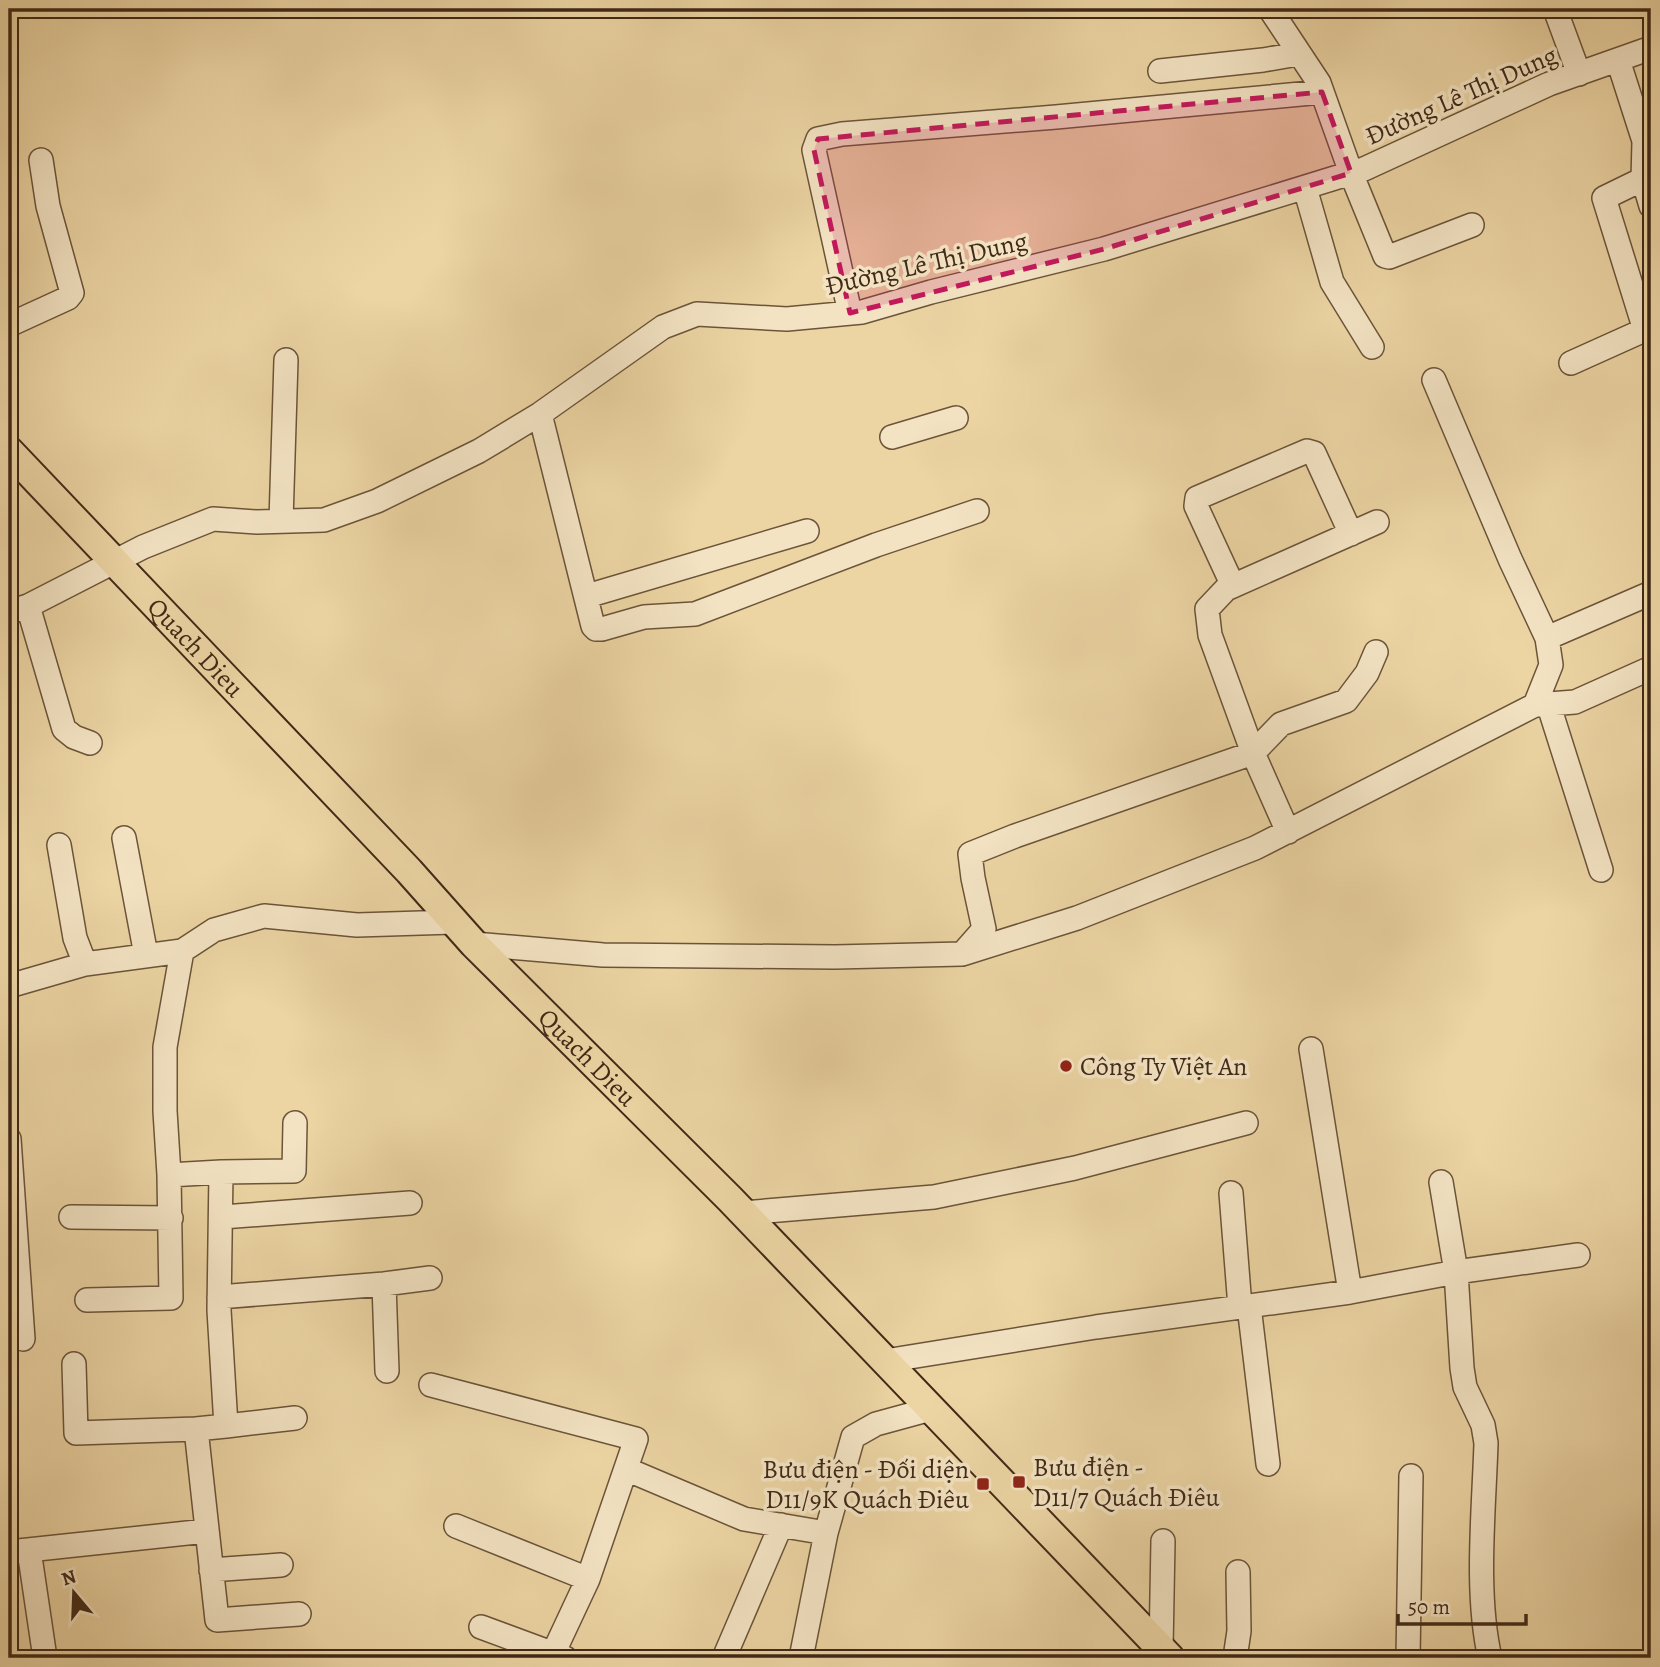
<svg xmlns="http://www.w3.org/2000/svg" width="1660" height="1667" font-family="Alegreya,serif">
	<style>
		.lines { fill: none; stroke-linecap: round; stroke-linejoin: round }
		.minor-casing { stroke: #6b543a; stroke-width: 26 }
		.major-casing { stroke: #402917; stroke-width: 32 }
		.minor { stroke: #f3e3c3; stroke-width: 23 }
		.major { stroke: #ecd4a3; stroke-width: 28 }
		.marked { fill: #c2185b; fill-opacity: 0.2; stroke: #c2185b; stroke-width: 5; stroke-dasharray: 14 9; stroke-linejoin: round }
		.poi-dot { fill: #8f2418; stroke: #f3e3c3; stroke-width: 2.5 }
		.labels { text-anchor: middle; stroke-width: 7; stroke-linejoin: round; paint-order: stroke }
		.street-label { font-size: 26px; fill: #402917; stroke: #f3e3c3 }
		.poi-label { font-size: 26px; fill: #402917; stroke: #f3e3c3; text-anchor: start }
	</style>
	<rect width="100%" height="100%" fill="#ecd4a3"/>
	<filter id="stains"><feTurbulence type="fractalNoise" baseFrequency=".00286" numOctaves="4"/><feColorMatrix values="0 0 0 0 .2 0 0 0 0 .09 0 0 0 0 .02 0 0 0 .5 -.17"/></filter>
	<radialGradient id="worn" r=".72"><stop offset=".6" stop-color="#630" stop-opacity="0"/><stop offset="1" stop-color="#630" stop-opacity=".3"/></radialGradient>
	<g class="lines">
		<defs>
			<path id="minor" d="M1270,9L1319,83L1351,173L1385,256L1389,257L1472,225
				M1555,9L1579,74
				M1618,60L1644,141L1643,179L1604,198L1645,330
				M1160,71L1263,60L1298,54
				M1643,179L1651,206
				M1305,188L1332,282L1372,347
				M850,313L814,150L818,139L842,134L1056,117L1322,92
				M9,325L68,298L72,293L48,206L41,160
				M1571,363L1651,327
				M1434,380L1510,559L1547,638
				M540,414L593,626L596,629H602L644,617L695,614L876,545L977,511
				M892,437L956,418
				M281,521L286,360
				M1233,586L1196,506L1197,498L1307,451L1314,453L1351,534
				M587,596L807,531
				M28,606L64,729L74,737L90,743
				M9,612L28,606L143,547L213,519L257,522L324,520L377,501L479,451L540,414L663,327L697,314L787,319L862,312L931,292L1104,249L1364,169L1549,84L1651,48
				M1548,703L1601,870
				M1535,705L1575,702L1651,668
				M1288,832L1253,753L1281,724L1346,701L1367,673L1376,652
				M124,838L146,955
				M59,845L75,938L85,964
				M474,944L603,955L835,957L962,954L1077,918L1255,848L1535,705L1551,665L1547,638L1651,593
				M182,951L165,1047V1111L169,1175L221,1172L219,1310L226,1426L196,1429L217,1620L299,1614
				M962,954L984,929L973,878L970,854L1015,836L1253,753L1210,635L1207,609L1226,589L1377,522
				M9,986L85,964L182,951L214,930L264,916L357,925L453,922
				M1311,1049L1350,1292
				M9,1139L23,1339
				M221,1172L294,1171L295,1123
				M1441,1182L1456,1272L1462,1368L1465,1387L1483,1425L1486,1443C1484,1510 1475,1593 1490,1658
				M1231,1193L1240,1307
				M743,1213L934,1197L1075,1168L1246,1123
				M71,1217L171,1218
				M222,1217L410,1203
				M384,1284L387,1371
				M219,1297L384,1284L430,1278
				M87,1300L171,1298L169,1175
				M1249,1306L1268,1464
				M885,1361L1096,1327L1350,1292L1456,1272L1578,1255
				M74,1364L76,1433L196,1429
				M431,1385L636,1439L588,1579L551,1658
				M226,1426L295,1418
				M626,1469L744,1519L826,1533
				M456,1526L588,1579
				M29,1550L45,1658
				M9,1552L206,1531
				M211,1570L281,1565
				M481,1627L565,1658
				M1161,1649L1163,1541
				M724,1658L781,1525
				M801,1658L826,1533L853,1437L876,1424L931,1409
				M1235,1658L1239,1631L1238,1572
				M1408,1658L1411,1476"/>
			<g id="major">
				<path id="s1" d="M9,451L409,871L474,944L730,1199L1170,1658"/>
			</g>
		</defs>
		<use href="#minor" class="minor-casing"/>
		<use href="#major" class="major-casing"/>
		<use href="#minor" class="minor"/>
		<use href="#major" class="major"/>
	</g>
	<path class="marked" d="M1322,92L1351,173L1104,249L850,313L814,150L818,139Z"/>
	<g class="poi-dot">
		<circle cx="1066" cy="1066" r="7"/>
		<rect x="1012" y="1475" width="14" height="14" rx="3.5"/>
		<rect x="976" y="1477" width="14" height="14" rx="3.5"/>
	</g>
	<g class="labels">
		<g class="street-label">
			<text transform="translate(1461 95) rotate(-24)" y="9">Đường Lê Thị Dung</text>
			<text transform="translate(926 263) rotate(-13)" y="9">Đường Lê Thị Dung</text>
			<text dy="9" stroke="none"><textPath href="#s1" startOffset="271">Quach Dieu</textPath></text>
			<text dy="9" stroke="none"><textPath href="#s1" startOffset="838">Quach Dieu</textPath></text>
		</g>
		<g class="poi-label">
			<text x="1080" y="1075">Công Ty Việt An</text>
			<text x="1033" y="1476">Bưu điện -<tspan x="1033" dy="30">D11/7 Quách Điêu</tspan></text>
			<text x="969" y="1478" text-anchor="end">Bưu điện - Đối diện<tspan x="969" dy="30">D11/9K Quách Điêu</tspan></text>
		</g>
	</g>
	<rect width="1660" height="1667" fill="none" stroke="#ecd4a3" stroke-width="35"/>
	<rect x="10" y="10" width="1639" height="1646" fill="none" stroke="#402917" stroke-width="3.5"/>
	<rect x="18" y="18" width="1625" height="1632" fill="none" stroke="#402917" stroke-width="2"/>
	<g transform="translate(74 1593) rotate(341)" stroke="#f3e3c3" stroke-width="5" paint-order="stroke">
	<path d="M0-5L12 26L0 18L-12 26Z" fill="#402917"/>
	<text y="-10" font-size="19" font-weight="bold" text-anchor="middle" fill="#402917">N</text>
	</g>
	<path d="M1398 1614v10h128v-10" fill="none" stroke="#402917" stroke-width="3.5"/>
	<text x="1408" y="1614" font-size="21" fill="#402917" stroke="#f3e3c3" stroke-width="5" paint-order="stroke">50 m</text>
	<rect width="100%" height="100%" filter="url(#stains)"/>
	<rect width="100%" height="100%" fill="url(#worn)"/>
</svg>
